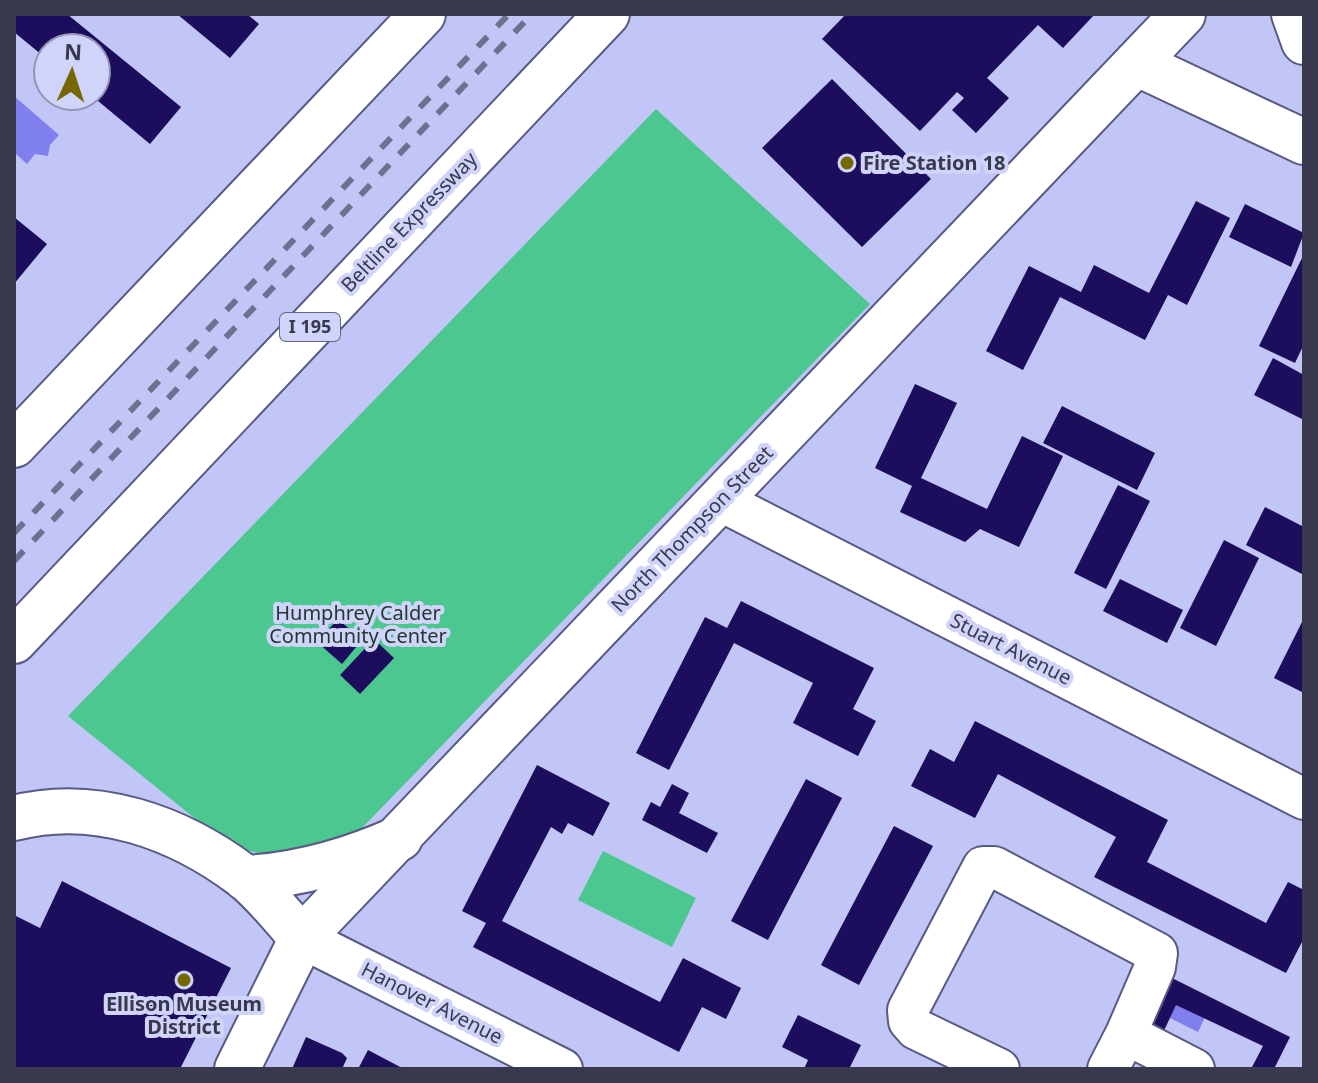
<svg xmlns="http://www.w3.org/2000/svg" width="1318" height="1083" font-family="'Noto Sans',sans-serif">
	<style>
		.green { fill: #4cc790 }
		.water { fill: #7f7fed }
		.building { fill: #1d0e5d }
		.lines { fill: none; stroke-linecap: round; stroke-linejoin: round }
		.minor-casing { stroke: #575a84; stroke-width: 44 }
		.major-casing { stroke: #575a84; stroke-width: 48 }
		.highway-casing { stroke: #575a84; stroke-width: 48 }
		.minor { stroke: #fff; stroke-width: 40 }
		.major { stroke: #fff; stroke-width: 44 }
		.highway { stroke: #fff; stroke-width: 44 }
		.rail { stroke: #6d708f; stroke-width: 6; stroke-dasharray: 14 14; stroke-linecap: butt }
		.poi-dot { fill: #756800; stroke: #d0d3fa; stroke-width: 3 }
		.labels { text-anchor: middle; stroke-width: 8; stroke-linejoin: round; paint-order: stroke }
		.shield { fill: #d0d3fa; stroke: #666781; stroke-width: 2 }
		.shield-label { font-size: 18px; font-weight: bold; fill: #38394d }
		.poi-label { font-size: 20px; font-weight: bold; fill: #38394d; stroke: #d0d3fa; text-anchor: start }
		.street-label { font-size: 20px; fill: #38394d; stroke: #d0d3fa }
		.park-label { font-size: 20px; fill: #223a2e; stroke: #d0d3fa }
	</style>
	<rect width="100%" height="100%" fill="#c1c6f6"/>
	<path class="green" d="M656,109L870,304L361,829L320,846L266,855L229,846L68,716Z
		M603,851L696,898L672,947L578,900Z"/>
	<path class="water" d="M14,96L59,135L50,145L48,156L35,154L27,164L14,152Z
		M1172,999L1206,1015L1198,1032L1164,1015Z"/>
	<path class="building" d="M14,14H67L181,107L150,144L92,96H96V48H48V60L14,32Z
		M177,14H247L259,24L230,58Z
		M846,14H1095L1063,48L1038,25L987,78L1009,98L976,133L952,110L964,98L957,92L920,131L822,39Z
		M832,79L931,179L862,247L762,148Z
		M1196,201L1230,218L1187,305L1168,295L1145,340L1060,297L1023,370L986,351L1029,266L1081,292L1094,265L1149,293Z
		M1245,204L1304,233L1291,267L1229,237Z
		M14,217L47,244L14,284Z
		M1302,258L1304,344L1295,363L1259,346Z
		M1273,358L1304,375V420L1254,395Z
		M915,384L957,403L921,478L987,509L1022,436L1063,456L1019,547L980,529L965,542L900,512L912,486L875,468Z
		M1062,406L1155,453L1137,490L1043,443Z
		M1118,485L1150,501L1106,589L1074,573Z
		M1265,507L1304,527V575L1246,545Z
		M1224,540L1259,558L1216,646L1180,628Z
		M1120,579L1183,610L1167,643L1103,611Z
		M741,601L874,668L853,709L876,721L858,756L793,723L813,683L734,643L669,770L636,753L705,617L727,628Z
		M1304,618V693L1274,678Z
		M338,619L362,640L342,664L317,642Z
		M374,639L394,658L360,694L340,675Z
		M975,721L1168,820L1147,862L1266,923L1288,882L1304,890V938L1286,973L1094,877L1116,837L998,774L975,818L911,786L930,749L954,762Z
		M537,765L610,803L593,836L568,823L562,834L551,827L502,921L660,1002L683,958L741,988L726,1019L702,1007L679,1052L473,947L486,923L462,911Z
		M806,779L842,798L768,940L731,921Z
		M672,784L689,793L679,813L718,833L707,853L642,820L651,802L660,807Z
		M894,826L933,846L859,985L821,965Z
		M62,881L231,968L180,1069H14V915L40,928Z
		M1162,973L1290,1037L1274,1069H1251L1263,1046L1176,1005L1161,1037L1136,1025Z
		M798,1015L861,1045L849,1069H804L808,1060L782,1047Z
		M306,1037L342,1053L347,1058L342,1069H292Z
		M368,1050L404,1069H358Z"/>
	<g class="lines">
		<defs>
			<path id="minor" d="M719,500L1304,799
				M302,938L562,1069
				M999,1069L916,1029L909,1021L908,1010L983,867H994L1157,953L1155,967L1126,1034L1194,1069
				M1108,1069L1126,1034"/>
			<path id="major" d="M1294,14L1304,42
				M1136,63L1304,142
				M237,1069L302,938L1183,14"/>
			<path id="highway" d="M14,445L423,14
				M14,641L607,14
				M14,818C95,797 178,827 243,876C265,893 283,918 302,938
				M245,878C300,875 349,861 400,838"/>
		</defs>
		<use href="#minor" class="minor-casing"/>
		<use href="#major" class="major-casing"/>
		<use href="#highway" class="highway-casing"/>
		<use href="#minor" class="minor"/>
		<use href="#major" class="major"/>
		<use href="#highway" class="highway"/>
		<path class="rail" d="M14,533L509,14
			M14,561L532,14"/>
	</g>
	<g class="poi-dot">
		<circle cx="847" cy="163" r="8"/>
		<circle cx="184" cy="980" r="8"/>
	</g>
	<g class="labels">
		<rect class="shield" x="280" y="313" width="60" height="28" rx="6"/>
		<g class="shield-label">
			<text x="310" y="333">I 195</text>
		</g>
		<g class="poi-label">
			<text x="863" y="170">Fire Station 18</text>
			<text x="184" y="1011" text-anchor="middle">Ellison Museum<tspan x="184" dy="23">District</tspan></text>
		</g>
		<g class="street-label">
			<text transform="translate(409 222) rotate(-46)" y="7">Beltline Expressway</text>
			<text transform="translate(692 529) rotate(-46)" y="7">North Thompson Street</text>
			<text transform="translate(1011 649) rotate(27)" y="7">Stuart Avenue</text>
			<text transform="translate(432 1003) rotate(27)" y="7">Hanover Avenue</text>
		</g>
		<g class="park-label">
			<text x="358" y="620">Humphrey Calder<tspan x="358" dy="23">Community Center</tspan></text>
		</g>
	</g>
	<rect width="1318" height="1083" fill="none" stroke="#38394d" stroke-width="32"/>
	<g transform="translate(72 72) rotate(3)"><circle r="38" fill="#d0d3fa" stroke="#9395b5" stroke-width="2"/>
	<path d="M0-6L14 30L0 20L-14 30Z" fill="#756800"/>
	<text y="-12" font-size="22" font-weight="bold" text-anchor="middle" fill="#38394d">N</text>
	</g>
</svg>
